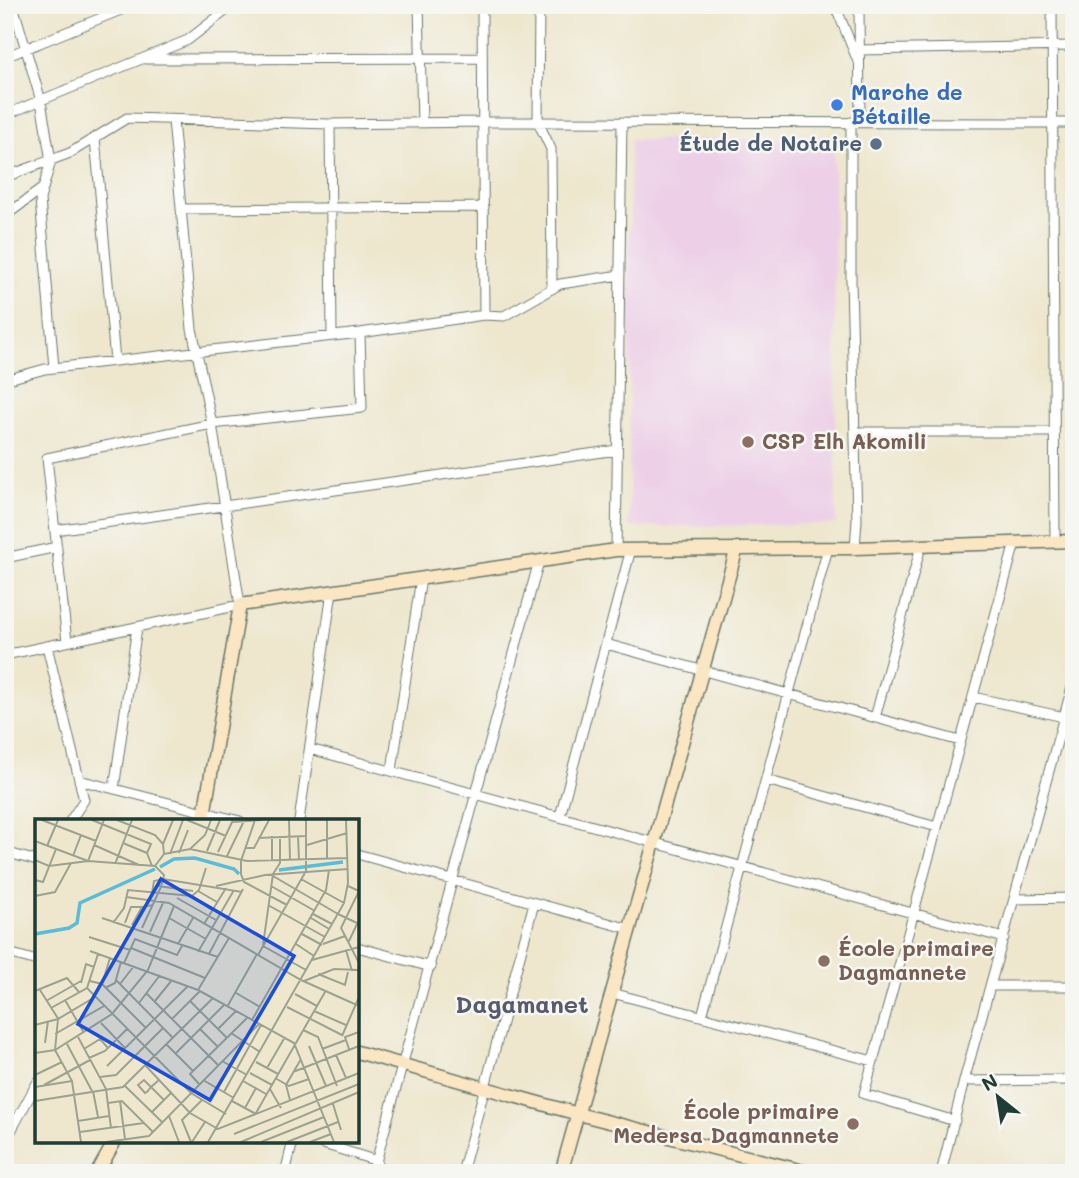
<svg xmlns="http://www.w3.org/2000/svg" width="1079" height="1178" font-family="Mali,sans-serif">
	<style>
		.built { fill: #edd0e8 }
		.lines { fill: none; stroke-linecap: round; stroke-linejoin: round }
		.street-casing { stroke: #67786a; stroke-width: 11 }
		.secondary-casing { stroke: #67786a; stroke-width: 15 }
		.street { stroke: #fff; stroke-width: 9 }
		.secondary { stroke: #fbe6c4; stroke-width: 12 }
		.shop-dot { fill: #3f7fe0; stroke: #f6f6f2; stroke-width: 2.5 }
		.service-dot { fill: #5c6f8a; stroke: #f6f6f2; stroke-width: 2.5 }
		.education-dot { fill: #8d6e63; stroke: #f6f6f2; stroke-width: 2.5 }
		.labels { text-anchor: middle; stroke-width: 5; stroke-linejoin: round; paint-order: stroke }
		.shop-label { font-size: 21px; font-weight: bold; fill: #366cbe; stroke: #f6f6f2; text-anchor: start }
		.service-label { font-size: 21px; font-weight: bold; fill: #4e5e75; stroke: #f6f6f2; text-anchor: end }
		.education-label { font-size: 21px; font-weight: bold; fill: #785e54; stroke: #f6f6f2; text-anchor: start }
		.quarter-label { font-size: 24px; font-weight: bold; fill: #575c6d; stroke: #f6f6f2 }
		.inset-river { fill: none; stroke: #5abcd8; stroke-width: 3.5 }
		.inset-road { fill: none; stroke: #9ba390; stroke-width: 2 }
		.view { fill: #1d4ed8; fill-opacity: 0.15; stroke: #1d4ed8; stroke-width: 3.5 }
		.inset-edge { fill: none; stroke: #1f3d34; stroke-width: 3.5 }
	</style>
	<rect width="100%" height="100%" fill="#f6f6f2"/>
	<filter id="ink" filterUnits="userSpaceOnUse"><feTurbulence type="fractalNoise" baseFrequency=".0143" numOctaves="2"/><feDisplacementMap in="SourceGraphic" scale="14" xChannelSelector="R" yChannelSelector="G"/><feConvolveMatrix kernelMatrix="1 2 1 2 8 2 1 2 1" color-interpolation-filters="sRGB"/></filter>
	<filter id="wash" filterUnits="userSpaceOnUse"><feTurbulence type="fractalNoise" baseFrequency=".00686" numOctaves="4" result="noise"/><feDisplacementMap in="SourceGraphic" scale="28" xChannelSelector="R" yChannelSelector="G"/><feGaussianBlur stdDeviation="1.57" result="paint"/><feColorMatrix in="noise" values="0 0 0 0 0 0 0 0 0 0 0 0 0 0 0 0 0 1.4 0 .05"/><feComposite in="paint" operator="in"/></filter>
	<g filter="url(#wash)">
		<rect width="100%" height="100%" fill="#eee7ce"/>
		<path class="built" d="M834,139L836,524L629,527L630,140Z"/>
	</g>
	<g filter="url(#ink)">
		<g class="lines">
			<defs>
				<path id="street" d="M13,5L41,101L51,161L40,199L54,368
					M390,5L419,6
					M419,5L422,123
					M482,5L484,315
					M539,5L538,122L551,149L552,289
					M835,5L857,59
					M859,5L860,122
					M1052,5L1055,542
					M859,50L1074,46
					M5,57L133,5
					M146,59L482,58
					M5,115L188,40L233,5
					M851,122V280L857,520L855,548
					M330,124L332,336
					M95,138L115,361
					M5,177L70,153L127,118L330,124L483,122L1074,123
					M181,209L484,207
					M5,216L43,188
					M5,380L45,369L360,333L484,315L504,316L560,284L620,275
					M855,432H1054
					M55,530L617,450
					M616,550L622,122
					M5,558L57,547
					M67,642L47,458L212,424L362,408L360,333
					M606,644L960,741
					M47,646L84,800L70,821
					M5,655L240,605L212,424L192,329L173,120
					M973,697L1064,717H1074
					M875,718L921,546
					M310,749L1004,938
					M392,770L421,578
					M79,780L240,821
					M766,780L937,827
					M114,789L137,627
					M560,816L631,549
					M299,821L332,591
					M5,852L37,861
					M357,854L630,929
					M1015,899L1074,898
					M357,947L431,967
					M5,952L37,961
					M990,986H1074
					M612,993L873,1061
					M702,1016L828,548
					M964,1081L1074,1080
					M955,1121L864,1094L1015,543
					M314,1141L377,1161
					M5,1142L37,1083
					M285,1173L293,1141
					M373,1173L539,561
					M462,1173L534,903
					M941,1173L964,1081L1074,680"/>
				<path id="secondary" d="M203,821L240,605L616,550L855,548L1074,541
					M357,1052L578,1114L811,1173
					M97,1173L115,1141
					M561,1173L737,548"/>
			</defs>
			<use href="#street" class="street-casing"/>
			<use href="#secondary" class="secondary-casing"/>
			<use href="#street" class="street"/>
			<use href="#secondary" class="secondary"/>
		</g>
	</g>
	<circle class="shop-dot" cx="837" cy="105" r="7"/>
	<circle class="service-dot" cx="876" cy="144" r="7"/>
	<g class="education-dot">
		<circle cx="748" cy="442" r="7"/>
		<circle cx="824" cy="961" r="7"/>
		<circle cx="853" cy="1124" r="7"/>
	</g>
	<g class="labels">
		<g class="shop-label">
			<text x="851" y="100">Marche de<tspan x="851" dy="24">Bétaille</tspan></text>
		</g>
		<g class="service-label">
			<text x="862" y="151">Étude de Notaire</text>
		</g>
		<g class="education-label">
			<text x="762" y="449">CSP Elh Akomili</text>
			<text x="838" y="956">École primaire<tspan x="838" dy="24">Dagmannete</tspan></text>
			<text x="839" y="1119" text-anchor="end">École primaire<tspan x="839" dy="24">Medersa Dagmannete</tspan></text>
		</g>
		<g class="quarter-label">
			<text x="522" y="1013">Dagamanet</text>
		</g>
	</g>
	<g transform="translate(35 819)">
		<rect width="324" height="324" fill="#eee7ce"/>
		<path class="inset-river" d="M125,48L139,40L160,39L199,50L204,55M244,51L308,43M0,115L34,109L42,104L45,84L120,50"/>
		<path class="inset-road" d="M7,1L61,22M57,1L116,25L112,34L117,47M82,1L120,16L128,25L129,35L120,47L129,56L126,68L107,109M152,1L191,17M220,1L206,42V55L209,63L252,86M254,1L255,41M292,1V40M197,3L227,1M237,17V42M263,17L264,41M223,19L272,17M0,22L53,42L120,47M88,24L112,34M128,25L138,1M59,26L104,46M272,26L312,14M12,27L23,1M210,29H219L234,1M155,30L170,16L176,1M172,32L185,1M183,33L198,1M144,34L153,11M129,35L155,30L212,42L313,39M135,35L148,1M38,37L46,16M192,37L209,2M0,41L14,47L53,42L69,1M80,45L97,1M238,57L303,95M266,60L309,84M0,61L8,63L21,30M123,67L158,72M181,67L230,56L313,50M236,67L280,92M313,67L324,72L306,109L324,144M163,72L182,83M117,74L119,62L128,60L207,73M0,77L20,73L36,44M157,77L177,91M91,78L134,84L266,161L324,187M142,79L181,101M233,86L290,118M278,95L297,105M303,95L324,105M67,99L183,138M134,99L171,120M276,99L294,110M78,104L89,89L93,71L157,77L164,71L171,49M90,104L96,88H107M169,105L191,69M97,106L107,88L118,86M115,113L128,84M267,115L287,126M54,118L95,131M313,124L324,101M143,125L158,99M261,125L279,137M288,125L310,117M228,126L238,55L245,44V17M228,127L271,151M96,129L170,159M311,131L317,152M55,132L163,171L259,224L299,323M163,133L199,71M174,135L208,70M223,136L271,52V1M277,141L324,128M89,144L100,120L142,136L147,127M283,155L310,166L313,153M81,161L138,219M55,162L67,165L111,209M269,162L299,150L324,151M46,164L51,145L59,148M67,165L75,139M85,165L99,147M52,169L156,274L191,295M70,169L80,164L86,143M5,171L24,201M163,171L194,119M0,172L32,159L44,173M111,174L183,246M201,174L225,188M260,175L282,187M30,181L49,214M11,182L46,162M120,182L137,161M155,182L192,219M104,184L125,156M192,188L222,135M252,188L307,216M16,189L52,169L63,135M279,192L311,206M23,200L20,231L37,262L46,323M137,200L165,172M217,201L291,71L294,51M66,204L90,229M0,206L23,200L60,178M165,210L183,228M183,210L201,192M268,211L283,218L302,267M196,214L225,233M20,215L69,187M307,217L324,178M43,218L71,270L76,309M10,224L13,202M32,225L57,272M131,225L158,252M274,227L291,267M49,230L65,220L73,229M287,230L311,221M314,230L310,218L324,213M0,234L20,231L77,195L113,151L139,87M141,234L189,186M301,236L311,259M54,239L70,232L92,210M187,242L212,256M221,243L243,255M110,246L155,294L183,310L324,254M72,247L153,167M232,249L250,218M258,253L324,227M215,254L237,266M0,256L27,243M65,258L81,256L128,209M240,259L254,267L274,260M124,261L116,268L112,273L110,274L103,266L109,261L129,281M168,261L199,279M208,262L231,275M164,265L155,255L212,199M9,266L55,241M89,266L127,303M0,268L37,262M235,270L246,289M58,272L63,298M189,273L226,206M255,281L251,266L266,240M0,282L88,268L178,179M85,282L90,320M197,282L221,295M73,284L87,282L118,313M298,285L306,311M210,289L221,269M117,293L137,273M221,294L290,173M134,297L144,323M43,302L74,297M45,313L109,304M199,315L324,265M71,323L114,317L224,205M156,323L147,301L167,281M157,323L170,303M173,323L309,84L313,64L311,1M206,323L324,273M226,323L289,298M252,323L303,303M275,323L296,315"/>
		<path class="view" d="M126,60L259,137L175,281L43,205Z"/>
		<rect width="324" height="324" class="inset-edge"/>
	</g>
	<rect width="1079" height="1178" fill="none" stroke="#f6f6f2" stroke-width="28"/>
	<g transform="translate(998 1097) rotate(330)" stroke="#f6f6f2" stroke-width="5" paint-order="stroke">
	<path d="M0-5L12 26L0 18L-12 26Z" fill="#1f3d34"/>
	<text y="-10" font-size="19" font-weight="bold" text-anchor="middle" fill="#1f3d34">N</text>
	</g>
</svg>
